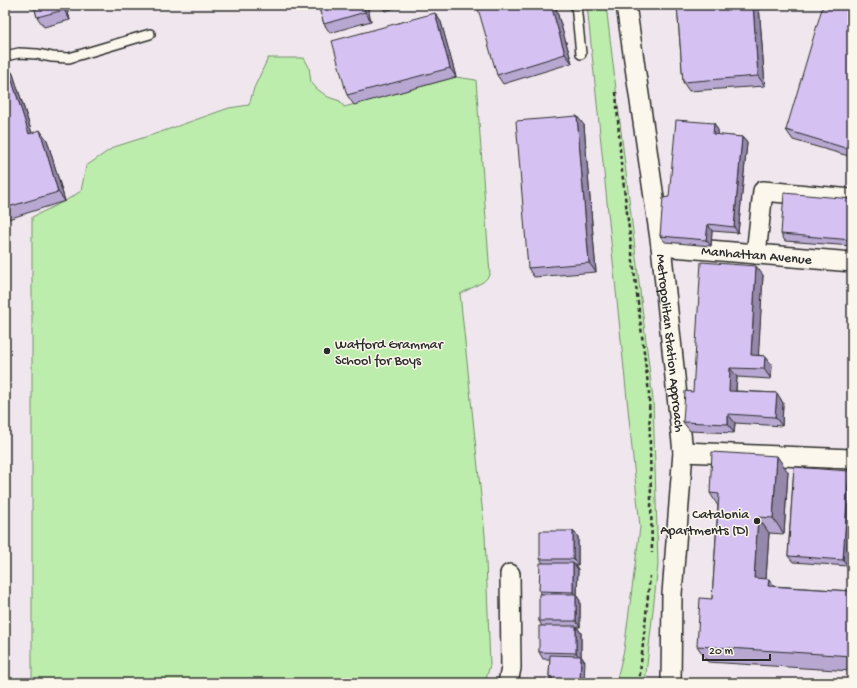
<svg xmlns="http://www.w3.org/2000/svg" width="857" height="688" font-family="'Gochi Hand',sans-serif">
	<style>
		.green { fill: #bdedac; stroke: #748c6c }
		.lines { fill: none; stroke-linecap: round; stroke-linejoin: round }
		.service-casing { stroke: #2b2b2b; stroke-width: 12 }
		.minor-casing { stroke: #2b2b2b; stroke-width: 22 }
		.path { stroke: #2b2b2b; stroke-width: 2.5; stroke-dasharray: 4 3; stroke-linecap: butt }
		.service { stroke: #fbf7ec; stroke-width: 9 }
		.minor { stroke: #fbf7ec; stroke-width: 19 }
		.wall { fill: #b7a7d1; stroke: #2b2b2b }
		.shaded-wall { fill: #9588aa; stroke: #2b2b2b }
		.building { fill: #d5c2f3; stroke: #2b2b2b }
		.poi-dot { fill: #2b2b2b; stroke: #fbf7ec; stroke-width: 1.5 }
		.labels { text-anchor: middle; stroke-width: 3; stroke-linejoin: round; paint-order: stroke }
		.street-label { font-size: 14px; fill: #2b2b2b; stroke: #fbf7ec }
		.poi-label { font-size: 14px; fill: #2b2b2b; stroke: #fbf7ec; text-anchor: start }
	</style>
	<rect width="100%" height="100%" fill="#f0e7ee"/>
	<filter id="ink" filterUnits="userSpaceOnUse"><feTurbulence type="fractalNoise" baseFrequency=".025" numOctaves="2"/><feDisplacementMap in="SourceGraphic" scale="8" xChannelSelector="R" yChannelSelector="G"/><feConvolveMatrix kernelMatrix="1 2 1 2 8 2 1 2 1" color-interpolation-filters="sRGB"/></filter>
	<g filter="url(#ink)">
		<path class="green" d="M587,5H606L653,400L658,565L645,683H616L624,650L640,527Z
			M268,58H304L309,67L311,82L317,89L328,97L340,101L344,107L456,77L476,80L490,275L483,282L460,294L485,535L490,665L485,683H32V217L65,201L81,191L86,166L114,147L158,133L229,108L249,105L254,88Z"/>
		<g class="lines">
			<defs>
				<path id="service" d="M576,5L581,54
					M5,56L19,53L37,54L52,57L69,58L150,34"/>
				<g id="minor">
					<path id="s1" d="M626,5L661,246L683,452L672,594L671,683"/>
					<path id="s2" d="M661,246L852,262"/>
					<path d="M756,254L763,191L852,199"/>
					<path d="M683,452L852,459"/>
					<path d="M508,683L511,668L510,574"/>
				</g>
			</defs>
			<use href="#service" class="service-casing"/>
			<use href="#minor" class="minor-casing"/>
			<path class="path" d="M616,92L621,163L649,393L652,553
				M639,683L650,576"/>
			<use href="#service" class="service"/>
			<use href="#minor" class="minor"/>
		</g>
		<path class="wall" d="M34,5H66L70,20L44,27L37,17Z
			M232,5H244L234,8Z
			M318,5H367L371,21L330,33L324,24Z
			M381,5H405L385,11Z
			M555,5L572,63L503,84L497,75Z
			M677,5H759L765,86L689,91L683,82Z
			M852,5V157L793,140L786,130Z
			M435,13L441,22L456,77L354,105L347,95Z
			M7,65L13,74L32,133L47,140L65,201L5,220V66Z
			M584,125L596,272L534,277L528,268Z
			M718,130V135L742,137L747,143L738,233L712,231L711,246L665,242L660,236L669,197Z
			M852,199V246L785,241L781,234Z
			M763,275L758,355L765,356L772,365L771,379L737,377L736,391L777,393L783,403L782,426L735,423L734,433L690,431L683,422L693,392Z
			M794,467L848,566L793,562L788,556Z
			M788,472L784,534L769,533L766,579L774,586L851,591L852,585V671L708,662L697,646L712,599L718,506L710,493Z
			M573,531L578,537V565H575L578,569L577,596L580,601V627H577L581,633V656L585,662L552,680L549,676L550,659H543L539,652L542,626L539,621L542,594L539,591L543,563L540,559Z"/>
		<path class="shaded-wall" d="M62,5H66L70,20L64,10Z
			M363,5H367L371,21L365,12Z
			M551,5H555L572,63L565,54Z
			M753,5H759L765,86L758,76Z
			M435,13L441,22L456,77L450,68Z
			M7,65L13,74L35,143L29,134Z
			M577,116L584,125L596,272L589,263Z
			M714,123L718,130L717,141L713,134Z
			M40,130L47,140L65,201L58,192Z
			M742,137L747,143L738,233L734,227Z
			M708,224L712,231L711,246L706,240Z
			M756,266L763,275L758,364L751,355Z
			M765,356L772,365L771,379L764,369Z
			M730,368L737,377L735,400L729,391Z
			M777,393L783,403L782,426L775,417Z
			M728,414L735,423L734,433L728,424Z
			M777,456L788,472L784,534L773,518Z
			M849,471L852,475V503L848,566L843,560Z
			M758,517L769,533L765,594L754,578Z
			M573,531L578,537V565L573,559Z
			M573,563L578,569L577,596L580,601V627L576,621V596L573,592Z
			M769,579L779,595L768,586Z
			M576,626L581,633V656L585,662L584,683H580L581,659L576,653Z"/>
		<path class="building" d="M34,5H62L64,10L37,17Z
			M318,5H363L365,12L324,24Z
			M477,5H551L565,54L497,75Z
			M677,5H753L758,76L683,82Z
			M823,5H852V150L786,130Z
			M435,13L450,68L347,95L332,41Z
			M7,65L29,134L40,130L58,192L5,208V66Z
			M577,116L589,263L528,268L516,121Z
			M676,120L714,123L713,134L742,137L734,227L708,224L706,240L660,236L663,198L669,197Z
			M784,193L852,199V240L781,234Z
			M701,262L756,266L751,355L765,356L764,369L730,368L729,391L777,393L775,417L728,414V424L683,422L685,391L693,392Z
			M712,452L777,456L773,518L758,517L754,578L769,579L768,586L851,591V585H852V656L697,646L700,598L712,599L719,494L710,493Z
			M794,467L849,471L843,560L788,556Z
			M540,531H573V559H540Z
			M540,563H573V592L539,591Z
			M539,594H576V621H539Z
			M539,626H576V653L539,652Z
			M550,655L581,656L580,683H552V677L549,676Z"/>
	</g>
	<g class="poi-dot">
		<circle cx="327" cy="351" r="4"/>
		<circle cx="757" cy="521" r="4"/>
	</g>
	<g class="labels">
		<g class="street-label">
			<text dy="5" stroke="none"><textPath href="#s2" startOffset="96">Manhattan Avenue</textPath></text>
			<text dy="5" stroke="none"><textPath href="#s1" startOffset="341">Metropolitan Station Approach</textPath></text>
		</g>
		<g class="poi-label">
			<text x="335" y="348">Watford Grammar<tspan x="335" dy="16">School for Boys</tspan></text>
			<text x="749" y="518" text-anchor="end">Catalonia<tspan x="749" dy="16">Apartments (D)</tspan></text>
		</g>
	</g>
	<rect width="857" height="688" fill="none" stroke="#fbf7ec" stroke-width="20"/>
	<rect x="10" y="10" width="837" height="668" fill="none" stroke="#2b2b2b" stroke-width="1.5" filter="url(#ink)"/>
	<path d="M703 654v6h67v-6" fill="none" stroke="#2b2b2b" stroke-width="2"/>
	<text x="709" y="654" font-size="12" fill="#2b2b2b" stroke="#fbf7ec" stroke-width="3" paint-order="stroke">20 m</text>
</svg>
